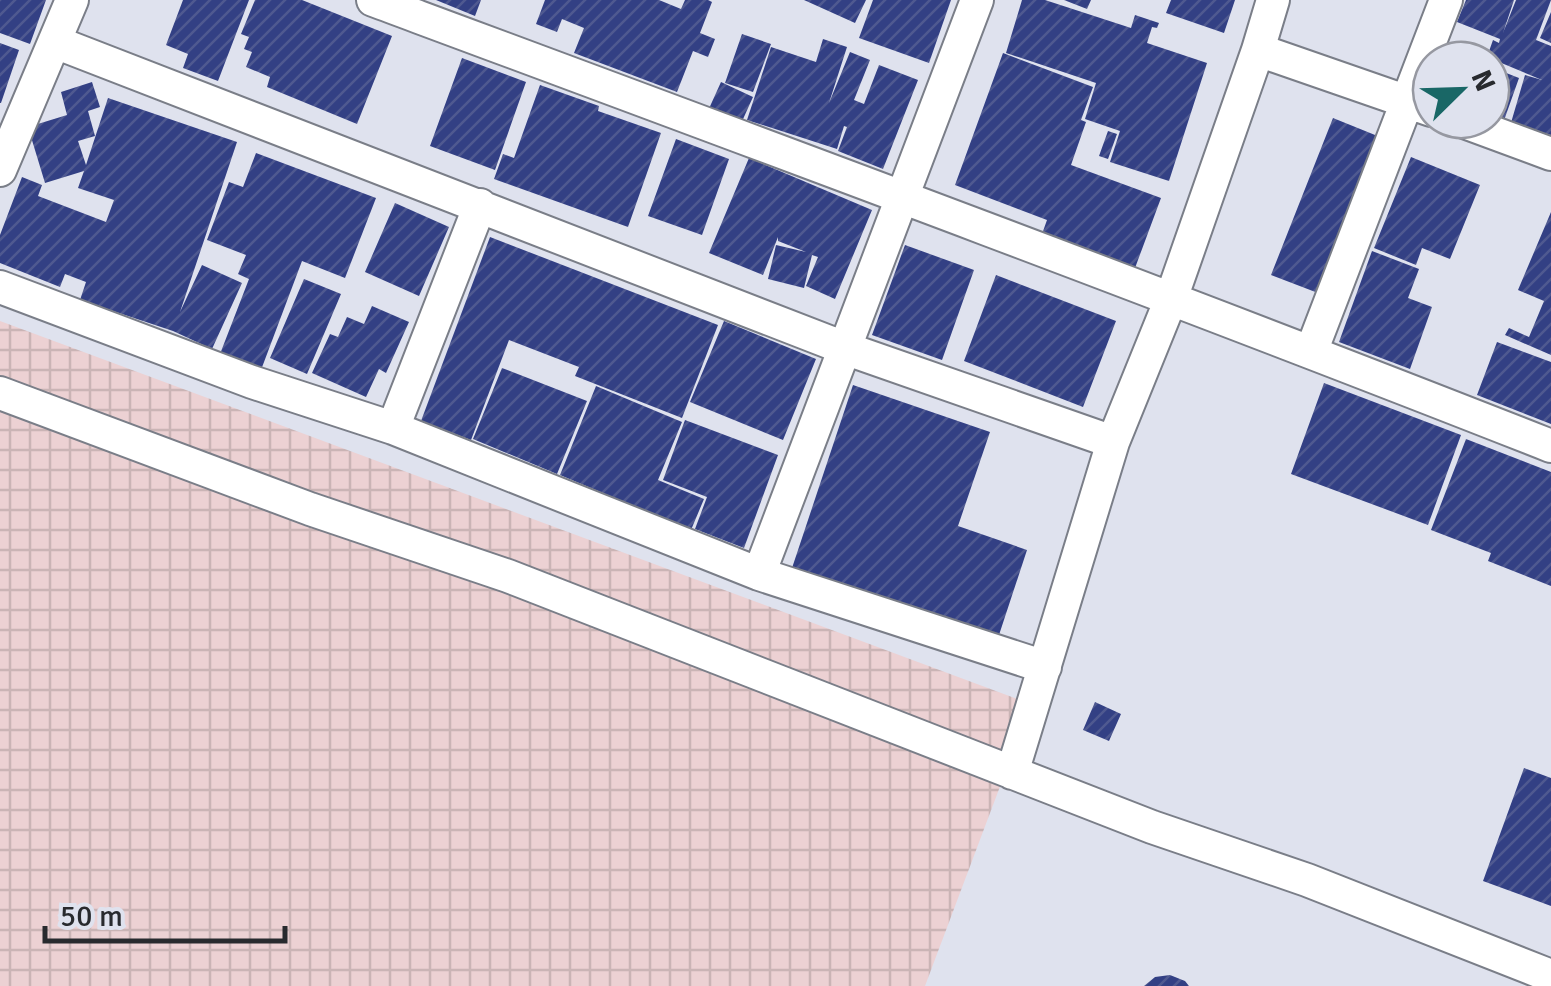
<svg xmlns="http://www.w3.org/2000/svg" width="1551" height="986" font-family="Signika,sans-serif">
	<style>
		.industrial { fill: url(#industrial-grid) }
		.building { fill: url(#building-hatch) }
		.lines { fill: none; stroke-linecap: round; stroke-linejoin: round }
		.minor-casing { stroke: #7a7e88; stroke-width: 36 }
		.minor { stroke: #fff; stroke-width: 32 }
	</style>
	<defs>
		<pattern id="industrial-grid" width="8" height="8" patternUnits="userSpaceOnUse" patternTransform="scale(2.5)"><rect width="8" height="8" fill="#ecd1d3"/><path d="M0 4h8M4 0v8" fill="none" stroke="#cab4b5"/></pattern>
		<pattern id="building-hatch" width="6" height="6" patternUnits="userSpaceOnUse" patternTransform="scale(2.5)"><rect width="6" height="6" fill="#334084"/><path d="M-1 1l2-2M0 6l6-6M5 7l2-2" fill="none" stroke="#4f5990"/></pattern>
	</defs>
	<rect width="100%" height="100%" fill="#dfe2ee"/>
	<path class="industrial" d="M0,321L1031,704L925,986H0Z"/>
	<path class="building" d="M0,0H46L30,44L0,33Z
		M183,0H249L218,81L183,68L188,54L166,45Z
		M255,0H302L392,36L357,124L267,87L270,77L246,67L252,52L244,49L249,37L241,34Z
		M436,0H481L475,16Z
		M545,0H659L681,9L685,0H708L712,2L700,33L715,39L708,57L693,51L677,92L574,53L584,28L562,19L557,32L536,24Z
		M804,0H866L855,23Z
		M873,0H951L929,63L859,38Z
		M1022,0H1045L1131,28L1135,15L1159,23L1157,28L1152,27L1147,43L1207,63L1169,181L1110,162L1120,131L1085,119L1096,83L1006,53Z
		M1064,0H1091L1087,9Z
		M1171,0H1235L1224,33L1166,13Z
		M1466,0H1514L1503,33L1516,0H1551L1536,40L1551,46V135L1522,127L1508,133L1525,75L1542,80L1487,57L1493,40L1499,43L1500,39L1457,22Z
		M1551,12V43L1540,38Z
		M742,34L771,44L753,92L725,83Z
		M823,39L847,47L829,103L850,52L870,60L854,100L864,104L879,65L918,80L883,169L838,151L847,127L844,126L837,149L747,120L771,47L816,62Z
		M0,43L19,50L1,103H0Z
		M1442,49L1469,60H1438Z
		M1003,53L1093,87L1081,120L1086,122L1071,165L1161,198L1135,268L1042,234L1047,220L955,185Z
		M462,58L526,82L495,170L430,146Z
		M1491,67L1519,78L1496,143L1435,120H1491Z
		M92,82L100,107L88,111L95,136L78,141L86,165L108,98L237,142L180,312L202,265L242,283L212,349L173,331L80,300L86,282L65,274L60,287L0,263V235L22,177L42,185L38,196L106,222L114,200L78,188L84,171L45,183L28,127L67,115L61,92Z
		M721,82L753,97L739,128L707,113Z
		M540,85L599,106L598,111L661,133L628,227L494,179L503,154L514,158Z
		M1333,118L1380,137L1318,293L1271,275Z
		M1108,131L1117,134L1108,159L1099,156Z
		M676,139L729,159L702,235L648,216Z
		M256,153L376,198L345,278L302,261L261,370L220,354L249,279L238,274L246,255L207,240L229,182L243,187Z
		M1411,157L1480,185L1450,259L1422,248L1416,265L1374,248Z
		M749,158L872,210L835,299L806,286L818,257L812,255L804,288L768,279L776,245L806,252L778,241V237L763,275L709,253Z
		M395,203L449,227L419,296L365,272Z
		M1551,212V355L1505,335L1509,328L1529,337L1544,301L1518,290Z
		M490,237L718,325L682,418L575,376L579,367L509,340L471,440L421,421Z
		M905,245L974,270L942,360L872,335Z
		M1372,251L1419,269L1408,298L1432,307L1410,369L1339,342Z
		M996,275L1116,321L1083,407L964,361Z
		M304,279L341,294L307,374L270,358Z
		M372,306L409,322L386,373L379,369L366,397L312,373L330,334L338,337L347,317L364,324Z
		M724,321L816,359L783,440L690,402Z
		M1497,342L1551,362V424L1477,395Z
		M502,368L587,401L557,474L473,439Z
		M1324,383L1461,435L1428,525L1291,474Z
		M853,385L990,432L958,526L1027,550L998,638L792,568Z
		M596,386L682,422L658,480L704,499L691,530L560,475Z
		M685,420L778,455L744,548L695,529L707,497L663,480Z
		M1466,439L1551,472V586L1488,561L1491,553L1431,530Z
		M1095,702L1121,714L1109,741L1083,730Z
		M1524,768L1551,778V906L1483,881Z
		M1170,975L1185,981L1189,986H1144L1155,977Z"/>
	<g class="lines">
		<defs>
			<path id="minor" d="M373,0C766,146 1160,292 1551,446
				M55,42L847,349L1113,442
				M1258,50L1431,110
				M1459,120L1551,154
				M0,170L72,0
				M0,287L252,382L393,428L759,574L1045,667
				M1311,352L1446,0
				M0,393L310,509L508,576L1152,827L1307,880L1551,976
				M393,428L480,205
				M759,574C833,383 904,191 977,0
				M1012,773L1113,442L1171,299L1258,50L1273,0"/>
		</defs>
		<use href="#minor" class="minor-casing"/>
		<use href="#minor" class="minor"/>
	</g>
	<g transform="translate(1461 90) rotate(67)"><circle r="48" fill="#dfe2ee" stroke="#9698a1" stroke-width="2.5"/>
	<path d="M0-8L18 38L0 25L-18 38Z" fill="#196766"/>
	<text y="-15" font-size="28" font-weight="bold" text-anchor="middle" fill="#282a2e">N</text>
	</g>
	<path d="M45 926v15h240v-15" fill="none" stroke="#282a2e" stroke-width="5"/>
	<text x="60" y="926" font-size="30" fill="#282a2e" stroke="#dfe2ee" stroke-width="8" paint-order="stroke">50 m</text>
</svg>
